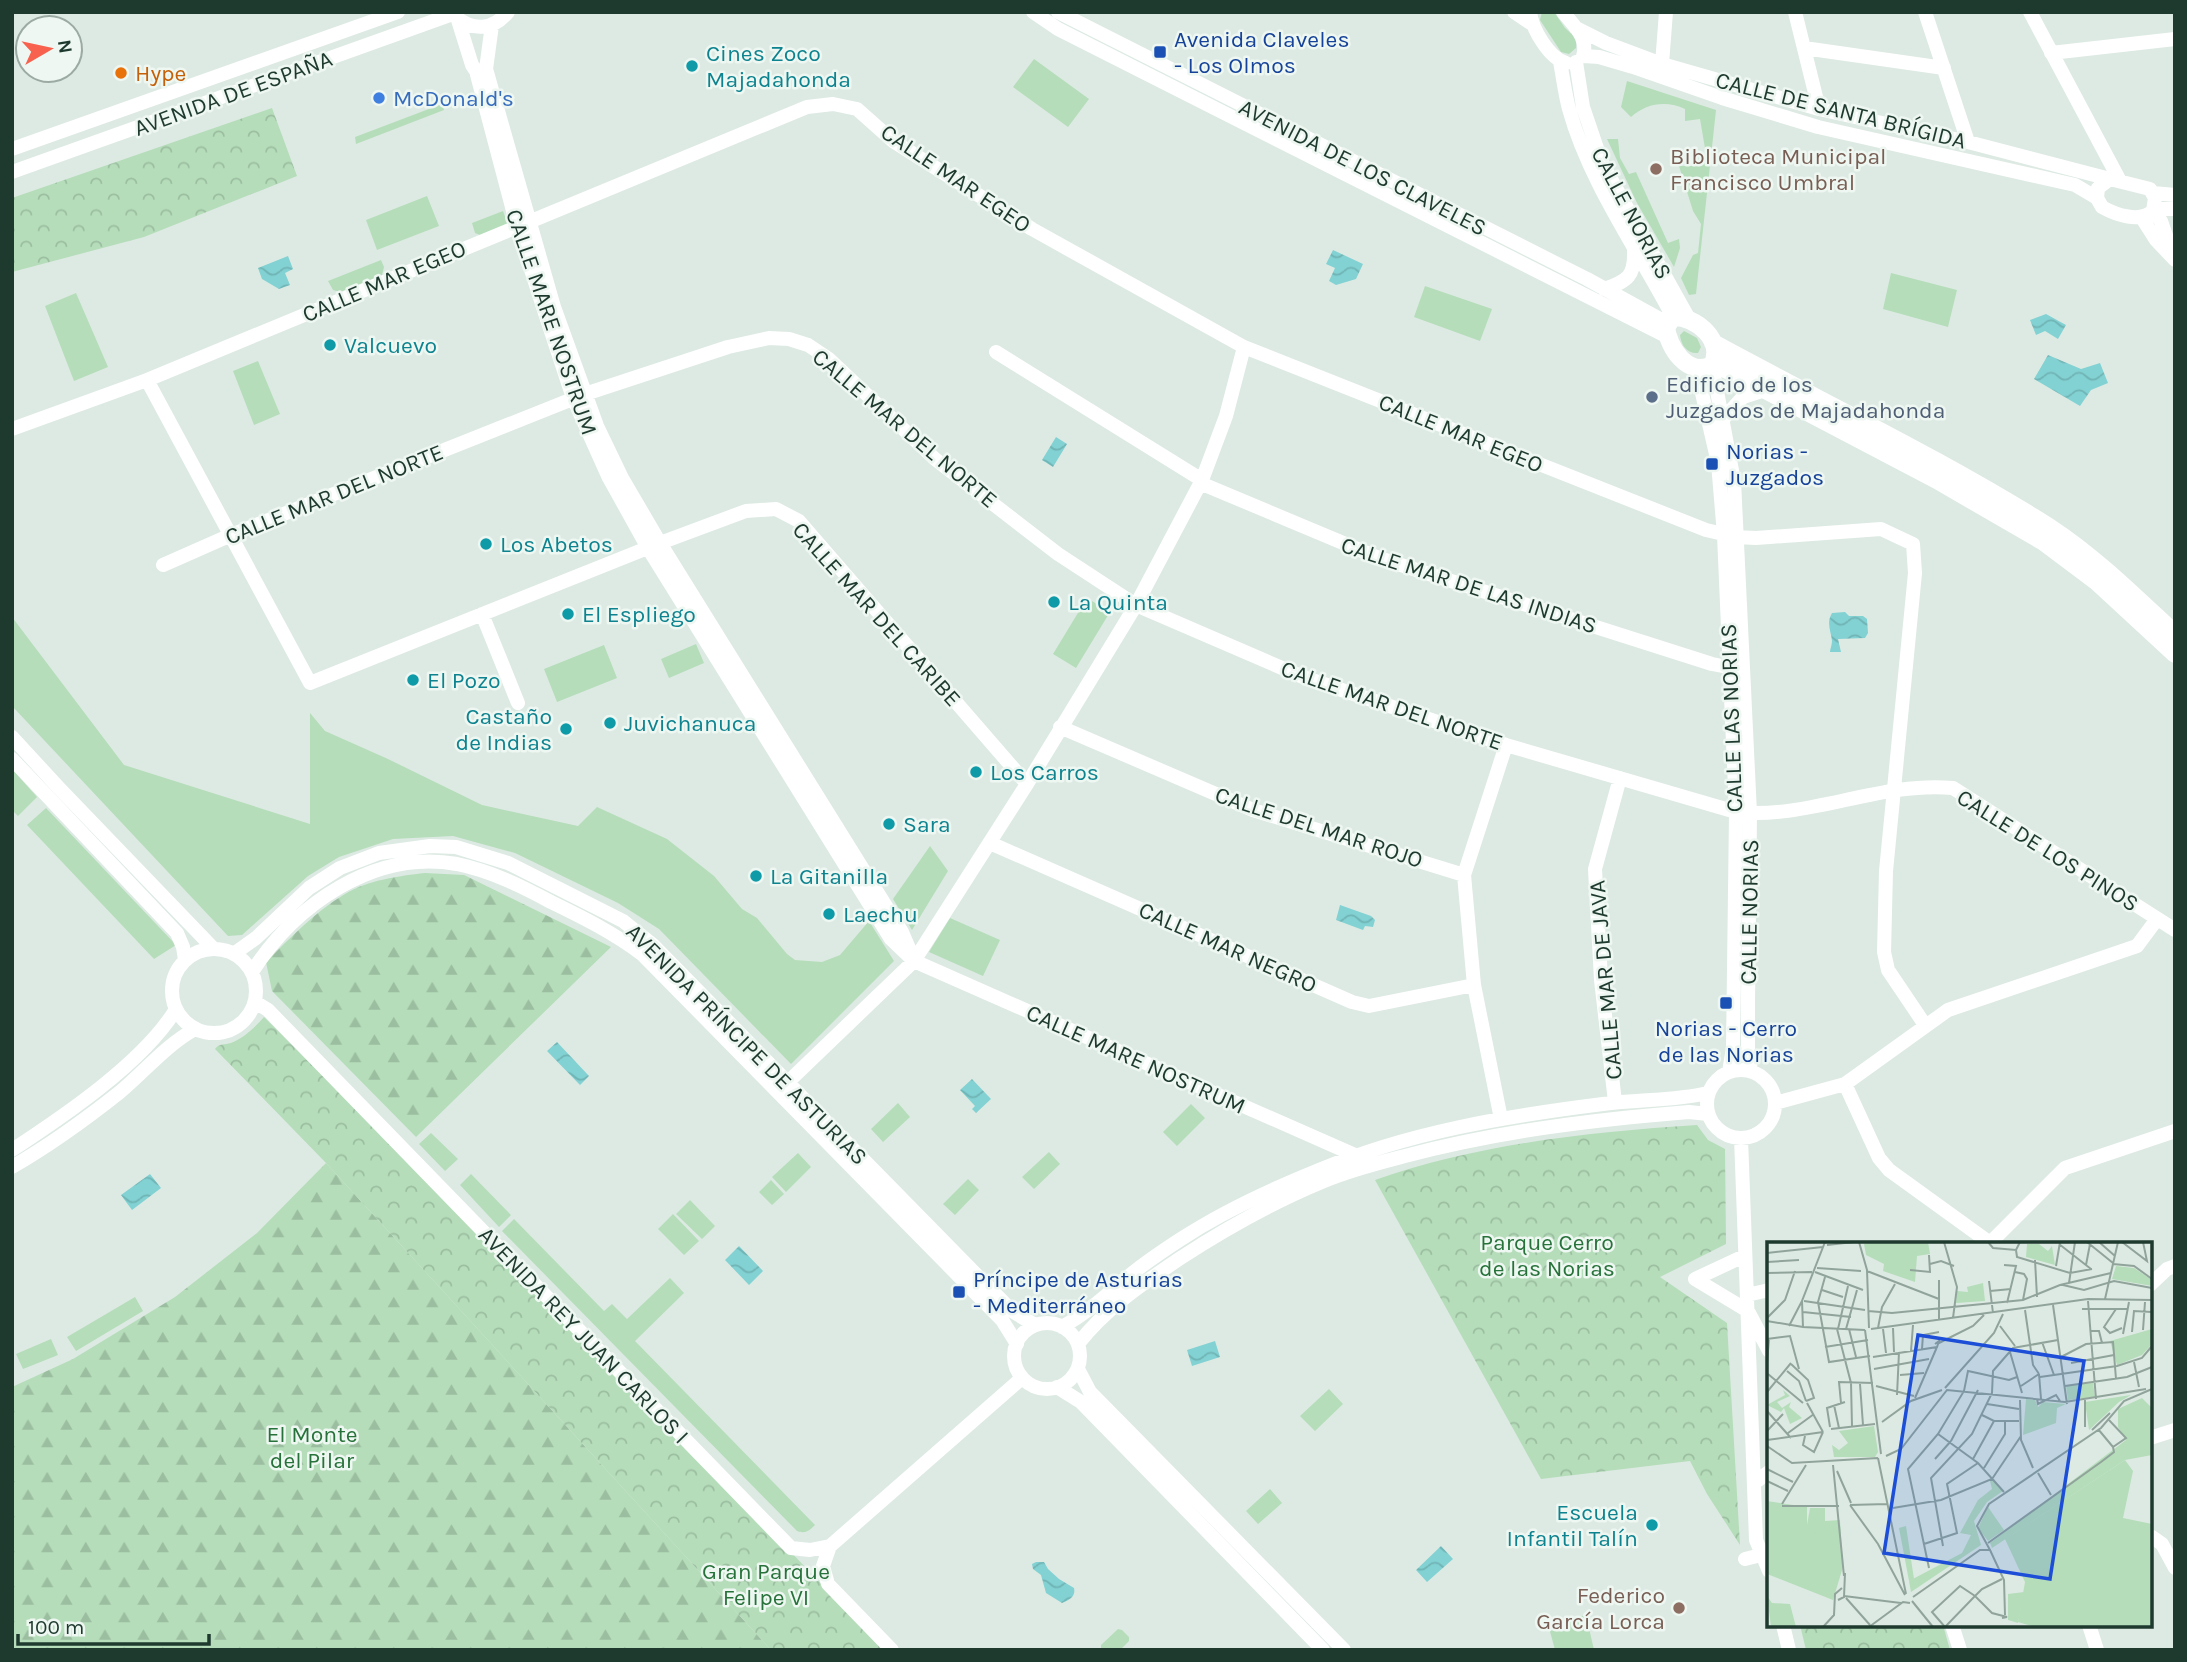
<svg xmlns="http://www.w3.org/2000/svg" width="2187" height="1662" font-family="Karla,sans-serif">
	<style>
		.green { fill: #b5ddba }
		.forest { fill: url(#forest-firs) }
		.park { fill: url(#park-crowns) }
		.water { fill: url(#water-waves) }
		.lines { fill: none; stroke-linecap: round; stroke-linejoin: round }
		.minor { stroke: #fff; stroke-width: 14 }
		.tertiary { stroke: #fff; stroke-width: 18 }
		.transit-dot { fill: #1a4fb4; stroke: #eef7f1; stroke-width: 2.5 }
		.culture-dot { fill: #0f9aa8; stroke: #eef7f1; stroke-width: 2.5 }
		.food-dot { fill: #e8710a; stroke: #eef7f1; stroke-width: 2.5 }
		.shop-dot { fill: #3f7fe0; stroke: #eef7f1; stroke-width: 2.5 }
		.education-dot { fill: #8d6e63; stroke: #eef7f1; stroke-width: 2.5 }
		.service-dot { fill: #5c6f8a; stroke: #eef7f1; stroke-width: 2.5 }
		.labels { text-anchor: middle; stroke-width: 5; stroke-linejoin: round; paint-order: stroke }
		.transit-label { font-size: 23px; fill: #164399; stroke: #eef7f1; text-anchor: start }
		.culture-label { font-size: 23px; fill: #0d838f; stroke: #eef7f1; text-anchor: start }
		.food-label { font-size: 23px; fill: #c56008; stroke: #eef7f1; text-anchor: start }
		.street-label { font-size: 23px; fill: #1e3a2f; stroke: #eef7f1 }
		.shop-label { font-size: 23px; fill: #366cbe; stroke: #eef7f1; text-anchor: start }
		.education-label { font-size: 23px; fill: #785e54; stroke: #eef7f1; text-anchor: start }
		.service-label { font-size: 23px; fill: #4e5e75; stroke: #eef7f1; text-anchor: start }
		.park-label { font-size: 23px; fill: #27723a; stroke: #eef7f1 }
		.inset-road { fill: none; stroke: #91a49b; stroke-width: 2 }
		.view { fill: #1d4ed8; fill-opacity: 0.15; stroke: #1d4ed8; stroke-width: 3.5 }
		.inset-edge { fill: none; stroke: #1e3a2f; stroke-width: 3.5 }
	</style>
	<defs>
		<pattern id="forest-firs" width="22" height="20" patternUnits="userSpaceOnUse" patternTransform="scale(1.75)"><rect width="22" height="20" fill="#b5ddba"/><path d="M5 1l3.5 6h-7zM16 11l3.5 6h-7z" fill="#9bbea0"/></pattern>
		<pattern id="park-crowns" width="20" height="18" patternUnits="userSpaceOnUse" patternTransform="scale(1.75)"><rect width="20" height="18" fill="#b5ddba"/><path d="M2 6a3 3 0 1 1 6 0M12 15a3 3 0 1 1 6 0" fill="none" stroke="#9bbea0"/></pattern>
		<pattern id="water-waves" width="16" height="10" patternUnits="userSpaceOnUse" patternTransform="scale(1.75)"><rect width="16" height="10" fill="#82d1d3"/><path d="M0 5q4-4 8 0t8 0" fill="none" stroke="#70b4b5"/></pattern>
	</defs>
	<rect width="100%" height="100%" fill="#ddeae3"/>
	<path class="green" d="M1542,12H1554L1565,28L1576,38V48L1569,54L1561,52L1540,20Z
		M1034,59L1089,99L1068,127L1013,87Z
		M1627,81L1716,110L1696,294L1689,295L1681,278L1693,255L1698,253L1701,224L1693,211L1679,166H1700L1701,161L1707,160L1700,119L1685,121V109C1667,100 1646,103 1631,117L1621,107Z
		M442,104L444,110L356,144L355,137Z
		M1607,139H1618L1620,158L1629,174L1636,172L1668,243L1679,239L1680,248L1674,267L1637,203Z
		M427,196L439,226L377,250L366,220Z
		M503,211L508,225L480,235L475,233L472,223Z
		M381,260L384,267L382,275L340,292L333,290L328,281Z
		M1891,273L1957,290L1948,327L1883,309Z
		M1425,286L1492,309L1480,341L1414,317Z
		M76,293L108,367L74,381L45,306Z
		M1684,331L1697,338L1701,347L1698,353C1687,354 1681,345 1680,335Z
		M258,361L280,414L254,425L233,371Z
		M1087,598L1110,612L1076,668L1053,654Z
		M12,617L124,765L310,824V713L325,731L388,759L482,805L578,826L597,807L667,839L714,876L742,909L757,918L787,954L795,960L822,962L840,955L869,921L894,961L791,1064L659,929L618,903L515,853L453,836L393,839L339,857L308,876L242,935L228,936L12,706Z
		M696,644L704,663L669,678L661,659Z
		M604,645L617,678L557,702L544,669Z
		M12,769L37,797L18,816L12,810Z
		M46,808L176,945L154,959L27,825Z
		M930,846L948,871L912,930L893,899Z
		M950,918L1000,940L983,976L929,952Z
		M898,1103L910,1117L883,1142L871,1129Z
		M1191,1104L1205,1118L1177,1146L1163,1132Z
		M431,1133L458,1159L445,1171L419,1144Z
		M1049,1152L1060,1164L1034,1189L1022,1177Z
		M798,1153L811,1167L786,1192L772,1177Z
		M471,1174L511,1215L499,1227L460,1185Z
		M968,1179L979,1190L955,1215L943,1204Z
		M771,1180L784,1194L772,1205L759,1192Z
		M690,1200L715,1226L702,1239L676,1214Z
		M673,1214L699,1241L684,1255L658,1229Z
		M514,1219L604,1311L612,1304L627,1319L670,1278L684,1293L635,1341L815,1525C809,1531 805,1534 797,1531L502,1231Z
		M135,1297L143,1311L76,1351L67,1337Z
		M51,1339L58,1355L23,1369L16,1354Z
		M1329,1389L1343,1404L1315,1431L1300,1416Z
		M1270,1489L1282,1503L1258,1524L1246,1511Z
		M1586,1615L1594,1650H1555L1548,1624Z
		M1118,1629L1122,1630L1129,1637V1641L1120,1650H1101V1645Z"/>
	<path class="forest" d="M425,873L464,875L611,947L416,1137L272,991L266,962C290,938 315,912 345,894C368,880 399,876 425,873Z
		M326,1163L771,1650H12V1387L73,1359L175,1297L257,1233Z"/>
	<path class="park" d="M272,108L297,176L144,237L12,272V198Z
		M264,1017C473,1225 681,1435 884,1650H771L326,1163L215,1049C220,1043 224,1045 231,1043C244,1038 255,1027 264,1017Z
		M1697,1125L1708,1140L1725,1149L1726,1244L1660,1277L1727,1323L1740,1545L1707,1494L1690,1461L1541,1479L1375,1180C1478,1144 1588,1132 1697,1125Z
		M1800,1625H1943L1950,1650H1806Z"/>
	<path class="water" d="M1333,250L1363,264L1356,279L1336,285L1329,281L1335,268L1326,264Z
		M288,256L293,269L285,273L290,285L279,289L262,279L258,268Z
		M2046,314L2066,325L2058,339L2045,331L2036,335L2030,320Z
		M2048,355L2081,369L2100,363L2108,383L2091,390L2080,406L2034,379Z
		M1056,437L1067,444L1053,467L1042,460Z
		M1845,612L1849,616H1863L1867,619L1868,633L1865,638L1838,639L1841,652H1830C1830,649 1832,645 1832,641C1831,631 1826,623 1832,613Z
		M1340,905L1371,916L1375,920L1373,927L1365,926L1363,930L1336,920Z
		M557,1042L589,1076L580,1085L547,1051Z
		M972,1079L991,1099L976,1113L972,1109L975,1106L960,1090Z
		M150,1174L161,1188L132,1210L121,1195Z
		M739,1246L763,1271L749,1285L725,1260Z
		M1215,1341L1220,1357L1192,1366L1187,1350Z
		M1441,1546L1453,1559L1427,1582L1416,1570Z
		M1036,1562H1044L1048,1569L1059,1579L1074,1588C1076,1597 1069,1600 1062,1603L1046,1593L1041,1575L1033,1569L1032,1564Z"/>
	<g class="lines">
		<path class="minor" d="M1033,12L1058,29L1668,337
			M1058,12L1587,279L1667,323
			M1514,12L1532,24
			M1530,12C1532,29 1549,58 1566,63
			M1563,12C1573,25 1589,38 1583,56
			M1795,12L1819,109
			M1925,12L1968,142
			M2030,12L2120,181
			M455,16C473,32 493,30 508,12
			M457,17L472,65L476,71L517,226L544,310L573,398L608,476L648,548L891,939L914,961L1357,1156
			M492,25L486,69L554,307L597,426L622,478L660,543L902,932L911,953
			M1576,28L1606,43L1662,64L1819,109L1968,142L2110,179
			M1804,48L1944,68
			M2051,53L2175,39
			M1583,56L1599,57L1633,67L1722,98L1818,127L2075,185L2097,198
			M1560,62C1563,77 1565,94 1569,109C1589,182 1638,250 1673,317
			M1576,62L1583,107L1602,163L1689,319
			M1662,64L1666,12
			M12,149L398,12
			M12,172L453,14
			M2110,179L2150,189L2155,198L2153,211C2140,223 2116,215 2102,207L2097,198L2098,188Z
			M2153,193L2175,195
			M2154,209H2175
			M2153,211L2161,221L2172,253
			M2142,218L2156,240L2175,260
			M1604,289C1628,281 1635,276 1634,250
			M996,352L1202,480
			M1712,365L1734,481L1750,813L1748,1001V1049L1751,1071
			M1696,367L1718,463L1724,535L1736,812L1733,1048L1729,1072
			M147,380L310,683L660,543L746,511L776,509L799,521L1027,784
			M1723,419L1743,397L1768,389
			M12,429L147,380L807,107L833,104L857,109L893,141L1032,229L1244,347L1706,530L1736,537L1756,538L1881,529L1913,544L1915,573L1886,871L1884,952L1888,970L1925,1025
			M1200,483L1379,558L1712,664L1738,669
			M163,565L231,535L585,394L728,347L769,338L789,339L808,345L829,359L935,459L1058,554L1136,605L1303,677L1506,745L1736,812C1807,820 1880,781 1953,788L2175,930
			M482,614L518,703
			M1060,727L1253,810L1464,875
			M12,737L59,788L213,948
			M12,759L177,933L183,947L185,960
			M990,843L1352,1002L1369,1006L1474,985
			M172 991a42 42 0 1 1 84 0a42 42 0 1 1-84 0Z
			M235,953L256,938L309,888L340,868L379,853L430,846L456,847L508,863L623,921L653,945L1012,1311L1035,1325
			M252,972C295,905 374,849 457,864C491,871 521,886 551,902C584,918 614,933 643,955L1002,1320L1017,1344
			M255,1002L268,1010L791,1548L810,1550L830,1546
			M1707 1104a34 34 0 1 1 68 0a34 34 0 1 1-68 0Z
			M788,1082L914,961L1027,784L1136,605L1202,480L1226,416L1244,347
			M1845,1084L1879,1158L1889,1170L1990,1243
			M1615,1102L1601,980L1595,869L1620,778
			M1775,1103L1845,1084L1948,1010L2137,946L2157,919
			M1501,1119L1474,985L1464,875L1506,745
			M1741,1138L1756,1540L1769,1571
			M12,1150C64,1116 144,1062 176,1009
			M12,1167C50,1145 86,1119 120,1092C146,1070 165,1046 195,1029
			M1986,1244L1990,1243L2065,1168L2175,1131
			M1744,1256L1695,1279L1748,1311L1769,1351
			M2150,1285L2167,1269L2175,1266
			M1747,1295L1769,1290
			M1014 1356a33 33 0 1 1 66 0a33 33 0 1 1-66 0Z
			M1062,1327C1089,1312 1106,1295 1129,1276C1146,1262 1164,1250 1181,1239C1224,1211 1272,1189 1319,1170C1409,1132 1507,1116 1603,1104C1638,1099 1674,1101 1708,1093
			M1078,1344C1105,1309 1142,1284 1179,1259C1225,1229 1273,1202 1324,1181C1350,1170 1378,1163 1405,1156C1500,1131 1591,1120 1689,1112L1708,1114
			M1078,1369L1090,1392L1344,1650
			M1057,1387L1081,1402L1323,1650
			M2150,1438L2175,1430
			M1754,1483L1769,1472
			M2152,1537L2162,1544L2175,1568
			M830,1546L823,1566L828,1584L892,1650
			M829,1547L1022,1378
			M1745,1559L1769,1553
			M1783,1625L1789,1650
			M1952,1625L1960,1650
			M2089,1625L2097,1650"/>
		<path class="tertiary" d="M1673,317C1696,316 1725,341 1712,365C1688,378 1668,347 1666,327Z
			M1713,343C1825,404 1941,459 2049,527C2095,557 2135,597 2175,634
			M1714,363L1937,480L2044,542L2096,581L2175,654"/>
	</g>
	<g class="transit-dot">
		<rect x="1153" y="45" width="14" height="14" rx="3.5"/>
		<rect x="1705" y="457" width="14" height="14" rx="3.5"/>
		<rect x="1719" y="996" width="14" height="14" rx="3.5"/>
		<rect x="952" y="1285" width="14" height="14" rx="3.5"/>
	</g>
	<g class="culture-dot">
		<circle cx="692" cy="66" r="7"/>
		<circle cx="330" cy="345" r="7"/>
		<circle cx="486" cy="544" r="7"/>
		<circle cx="1054" cy="602" r="7"/>
		<circle cx="568" cy="614" r="7"/>
		<circle cx="413" cy="680" r="7"/>
		<circle cx="610" cy="723" r="7"/>
		<circle cx="566" cy="729" r="7"/>
		<circle cx="976" cy="772" r="7"/>
		<circle cx="889" cy="824" r="7"/>
		<circle cx="756" cy="876" r="7"/>
		<circle cx="829" cy="914" r="7"/>
		<circle cx="1652" cy="1525" r="7"/>
	</g>
	<circle class="food-dot" cx="121" cy="73" r="7"/>
	<circle class="shop-dot" cx="379" cy="98" r="7"/>
	<g class="education-dot">
		<circle cx="1656" cy="169" r="7"/>
		<circle cx="1679" cy="1608" r="7"/>
	</g>
	<circle class="service-dot" cx="1652" cy="397" r="7"/>
	<g class="labels">
		<g class="transit-label">
			<text x="1174" y="47">Avenida Claveles<tspan x="1174" dy="26">- Los Olmos</tspan></text>
			<text x="1726" y="459">Norias -<tspan x="1726" dy="26">Juzgados</tspan></text>
			<text x="1726" y="1036" text-anchor="middle">Norias - Cerro<tspan x="1726" dy="26">de las Norias</tspan></text>
			<text x="973" y="1287">Príncipe de Asturias<tspan x="973" dy="26">- Mediterráneo</tspan></text>
		</g>
		<g class="culture-label">
			<text x="706" y="61">Cines Zoco<tspan x="706" dy="26">Majadahonda</tspan></text>
			<text x="344" y="353">Valcuevo</text>
			<text x="500" y="552">Los Abetos</text>
			<text x="1068" y="610">La Quinta</text>
			<text x="582" y="622">El Espliego</text>
			<text x="427" y="688">El Pozo</text>
			<text x="552" y="724" text-anchor="end">Castaño<tspan x="552" dy="26">de Indias</tspan></text>
			<text x="624" y="731">Juvichanuca</text>
			<text x="990" y="780">Los Carros</text>
			<text x="903" y="832">Sara</text>
			<text x="770" y="884">La Gitanilla</text>
			<text x="843" y="922">Laechu</text>
			<text x="1638" y="1520" text-anchor="end">Escuela<tspan x="1638" dy="26">Infantil Talín</tspan></text>
		</g>
		<g class="food-label">
			<text x="135" y="81">Hype</text>
		</g>
		<g class="street-label">
			<text transform="translate(233 93) rotate(-20)" y="8">AVENIDA DE ESPAÑA</text>
			<text transform="translate(1841 110) rotate(14)" y="8">CALLE DE SANTA BRÍGIDA</text>
			<text transform="translate(1363 167) rotate(27)" y="8">AVENIDA DE LOS CLAVELES</text>
			<text transform="translate(956 178) rotate(34)" y="8">CALLE MAR EGEO</text>
			<text transform="translate(1632 213) rotate(62)" y="8">CALLE NORIAS</text>
			<text transform="translate(384 281) rotate(-23)" y="8">CALLE MAR EGEO</text>
			<text transform="translate(552 322) rotate(71)" y="8">CALLE MARE NOSTRUM</text>
			<text transform="translate(905 428) rotate(40)" y="8">CALLE MAR DEL NORTE</text>
			<text transform="translate(1461 433) rotate(22)" y="8">CALLE MAR EGEO</text>
			<text transform="translate(334 494) rotate(-22)" y="8">CALLE MAR DEL NORTE</text>
			<text transform="translate(1469 585) rotate(18)" y="8">CALLE MAR DE LAS INDIAS</text>
			<text transform="translate(877 614) rotate(48)" y="8">CALLE MAR DEL CARIBE</text>
			<text transform="translate(1392 705) rotate(19)" y="8">CALLE MAR DEL NORTE</text>
			<text transform="translate(1731 718) rotate(-92)" y="8">CALLE LAS NORIAS</text>
			<text transform="translate(1319 827) rotate(18)" y="8">CALLE DEL MAR ROJO</text>
			<text transform="translate(2048 850) rotate(32)" y="8">CALLE DE LOS PINOS</text>
			<text transform="translate(1749 912) rotate(-89)" y="8">CALLE NORIAS</text>
			<text transform="translate(1228 947) rotate(24)" y="8">CALLE MAR NEGRO</text>
			<text transform="translate(1605 980) rotate(-95)" y="8">CALLE MAR DE JAVA</text>
			<text transform="translate(747 1044) rotate(45)" y="8">AVENIDA PRÍNCIPE DE ASTURIAS</text>
			<text transform="translate(1136 1059) rotate(24)" y="8">CALLE MARE NOSTRUM</text>
			<text transform="translate(584 1335) rotate(46)" y="8">AVENIDA REY JUAN CARLOS I</text>
		</g>
		<g class="shop-label">
			<text x="393" y="106">McDonald's</text>
		</g>
		<g class="education-label">
			<text x="1670" y="164">Biblioteca Municipal<tspan x="1670" dy="26">Francisco Umbral</tspan></text>
			<text x="1665" y="1603" text-anchor="end">Federico<tspan x="1665" dy="26">García Lorca</tspan></text>
		</g>
		<g class="service-label">
			<text x="1666" y="392">Edificio de los<tspan x="1666" dy="26">Juzgados de Majadahonda</tspan></text>
		</g>
		<g class="park-label">
			<text x="1547" y="1250">Parque Cerro<tspan x="1547" dy="26">de las Norias</tspan></text>
			<text x="312" y="1442">El Monte<tspan x="312" dy="26">del Pilar</tspan></text>
			<text x="766" y="1579">Gran Parque<tspan x="766" dy="26">Felipe VI</tspan></text>
		</g>
	</g>
	<g transform="translate(1767 1242)">
		<rect width="385" height="385" fill="#ddeae3"/>
		<path d="M260,2H272L281,9L285,4L288,23L259,15ZM16,148L23,154L10,160L15,166L24,160L22,165L35,176L23,182L17,166L14,170L0,163L18,153ZM227,237L236,249L220,260L207,279L214,303L144,350L142,339L195,311L204,293L193,291L211,258L225,247L223,239ZM0,259L40,265V283L57,285L58,279L73,278L76,325L66,358L0,332ZM257,350L251,381L241,378V352Z" fill="#b5ddba"/>
		<path d="M358,218L366,229L356,276L385,282V385H268L251,380L258,340L238,297ZM221,265L237,288L221,299L211,286Z" fill="#b5ddba"/>
		<path d="M43,266H58V285L53,292L44,290L40,283Z" fill="#b5ddba"/>
		<path d="M103,0H161L163,12L150,14L148,40L116,29L117,22L99,13L97,2ZM349,24L367,26L385,38V44L345,37ZM216,41L218,59L189,61L190,49L201,50L200,45ZM385,87V102L375,113L350,123L343,99ZM326,141L328,155L301,158L299,144ZM364,153L352,160L322,188L318,160ZM375,156L385,166V213L358,218L225,306L223,301L359,198L351,185V167ZM259,157L268,158L271,165L276,160L299,162L290,166L289,181L256,193ZM107,184L111,210L108,215H67L65,203L72,208L81,201L72,189ZM139,284L147,337L142,339L132,286ZM0,354L5,361L23,362L29,385H4Z" fill="#b5ddba"/>
		<path class="inset-road" d="M58,0L35,59L36,85L98,88M92,0L100,28L102,86M177,0L190,45L186,76M221,0L226,6L249,8L253,0M320,0L346,21M332,0L348,14M355,0L380,19L376,0M292,2L324,27M60,3L87,0M249,8L250,15L303,31L325,27M0,11L56,5M268,18L270,55M0,20L32,18M163,22L174,19L187,24M346,22L367,24L385,37M237,23L249,24L240,61M319,23L323,2M289,24L293,0M50,26L94,29M143,28L163,30L162,13M100,29L172,57M48,30L96,48M248,30L257,32L260,37L256,58M0,31L45,30M58,35L51,60L62,120L103,114M172,38V77M222,39L226,71M302,41L308,0M296,43L317,48L347,39L385,46M55,48L76,55M223,49L244,47M338,57L351,0M37,59L98,68M321,59L329,157M286,63L300,162M315,67H360M349,67L337,85L343,91L355,86M258,68L266,123L272,132M101,69L125,71L256,58L293,43L344,31M36,70L84,75M0,76L18,58L28,29M0,79L36,85M22,84L35,59M233,84L248,104M111,86L115,65L128,42M126,86L127,110M70,87L84,141L85,184M71,87L81,44M79,87L90,48M82,87L89,115M104,87L321,57L385,58M116,87L119,111M98,88L114,212M376,88L378,60M323,89H332L335,101M365,90L367,69L385,70M356,92L362,60M0,97L23,94L32,127M275,100L287,133M172,101L206,84L217,73M58,105L101,98M155,107L156,93L172,90M144,109L146,83M243,110L255,151M106,115L170,105L172,99L168,102M294,115L319,102L346,100L349,137M367,120L372,145M0,121L2,97M304,121L347,113M24,122L41,138L47,156L39,159M107,127L162,117M20,129L32,139L39,159M1,132L36,161M272,132L274,157M133,133L157,131M273,135L350,124L375,116L385,104M93,142L96,183M109,144L147,154M254,144L272,132M298,144L360,135L385,125M178,146L227,91L236,72M0,150L24,121M130,153L132,110M148,156L170,105M270,157L271,162L289,153L293,159M253,158L254,198L266,226M318,158V185M40,161L56,190M74,161L72,140L106,141M220,162L252,167M67,163L72,186M0,169L24,196M215,173L227,179H252M341,177L359,196L346,205M115,180L144,159L175,148M63,185L60,166L78,160M64,187L108,182M331,187L346,205M325,188L343,171M0,189L16,172M21,191L47,172M171,192L211,221L237,250M38,194L36,203L47,210L56,190M0,198L56,190M184,199L211,148M0,204L25,221L111,216M119,214L134,207L180,148L298,160L379,147M111,216L139,352M168,217L184,199M206,217L227,179M66,223L77,334M217,226L238,192V180M0,227L26,240M70,229L84,261M271,231L284,253M0,239L21,249M15,262L39,223M83,263L111,302L138,353M83,263L120,262M15,264H72M126,266L174,258L225,237L254,194M221,301L334,220L347,210L346,205M157,302L190,291L180,242L211,221M176,304L164,236L205,192L225,151L226,129L246,106L291,98M223,308L237,338L238,373M162,326L141,227L171,192L197,149L201,129L242,138L250,135M77,354L134,361M146,355L213,308H223L210,284L222,262L334,186L357,159L385,147M79,356L103,383M71,358L77,355L78,331M145,359L166,385M235,376L240,375L225,371L208,354L193,344L165,370L178,385L208,354L215,347L235,337M56,385L67,373L68,352L75,346M102,385L136,360L143,361"/>
		<path class="view" d="M151,93L317,119L283,337L117,311Z"/>
		<rect width="385" height="385" class="inset-edge"/>
	</g>
	<rect width="2187" height="1662" fill="none" stroke="#1e3a2f" stroke-width="28"/>
	<g transform="translate(49 49) rotate(81)"><circle r="33" fill="#eef7f1" stroke="#9baba3" stroke-width="2"/>
	<path d="M0-5L12 26L0 18L-12 26Z" fill="#f8614d"/>
	<text y="-10" font-size="19" font-weight="bold" text-anchor="middle" fill="#1e3a2f">N</text>
	</g>
	<path d="M18 1634v10h191v-10" fill="none" stroke="#1e3a2f" stroke-width="3.5"/>
	<text x="28" y="1634" font-size="21" fill="#1e3a2f" stroke="#eef7f1" stroke-width="5" paint-order="stroke">100 m</text>
</svg>
